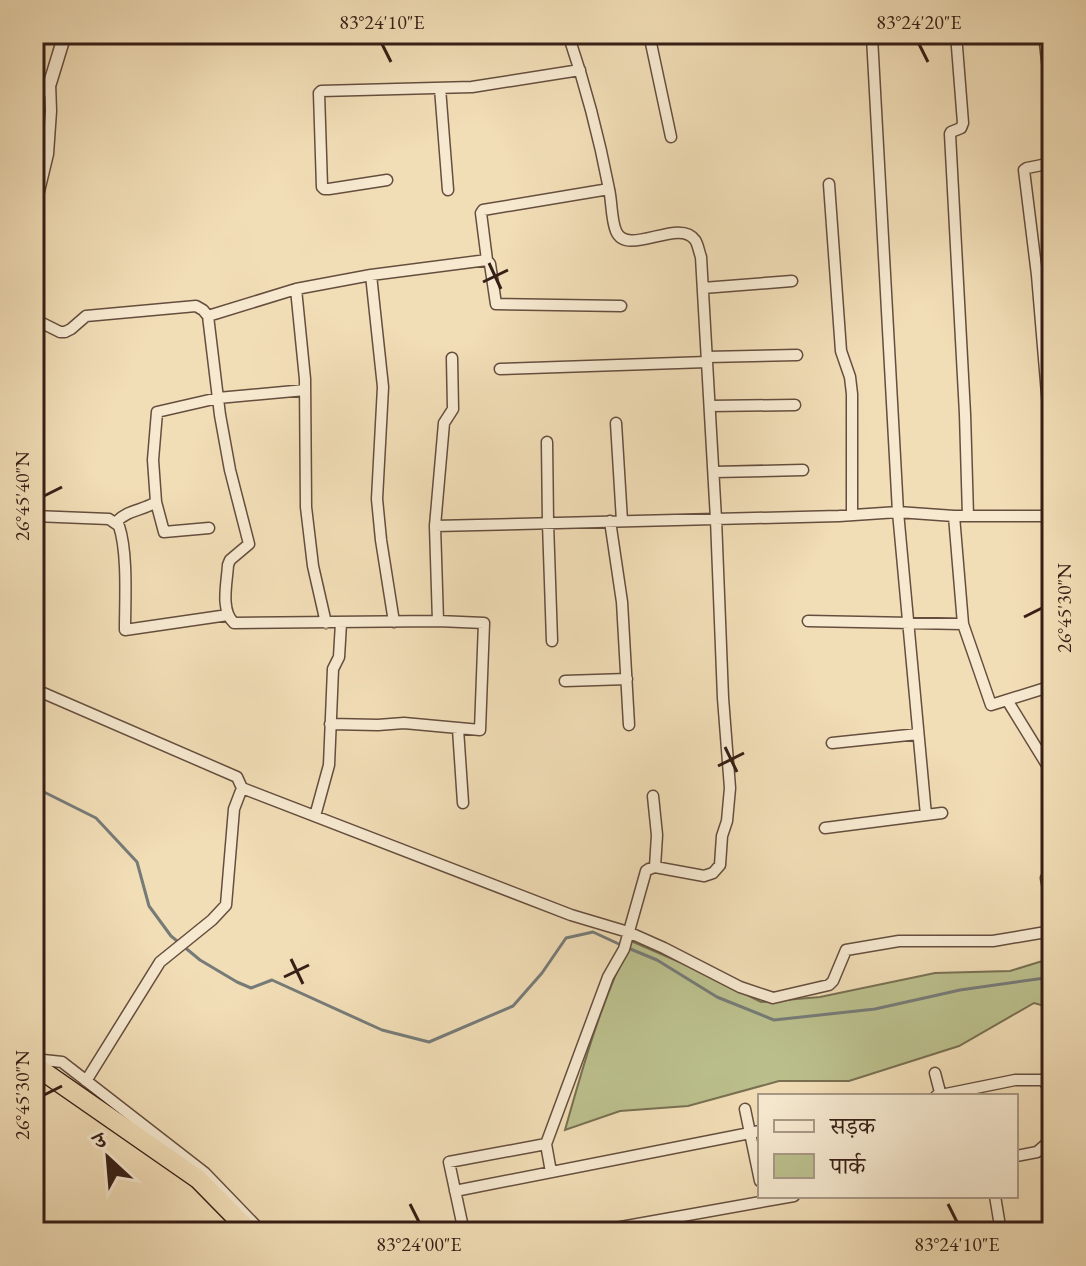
<svg xmlns="http://www.w3.org/2000/svg" width="1086" height="1266" font-family="'EB Garamond','Noto Serif Devanagari',serif">
	<style>
		.green { fill: #bbc08d; stroke: #787052; stroke-width: 2 }
		.lines { fill: none; stroke-linecap: round; stroke-linejoin: round }
		.stream { stroke: #767b78; stroke-width: 3 }
		.minor-casing { stroke: #654e3e; stroke-width: 13 }
		.tertiary-casing { stroke: #654e3e; stroke-width: 15 }
		.trunk-casing { stroke: #361f16; stroke-width: 21 }
		.minor { stroke: #f6e9d0; stroke-width: 10 }
		.tertiary { stroke: #f6e9d0; stroke-width: 12 }
		.trunk { stroke: #f1ddb6; stroke-width: 18 }
		.ticks { fill: none; stroke: #361f16; stroke-width: 3 }
		.neatline { fill: none; stroke: #361f16; stroke-width: 3 }
		.ticks-label { font-size: 20px; text-anchor: middle; fill: #361f16 }
	</style>
	<rect width="100%" height="100%" fill="#f1ddb6"/>
	<filter id="stains"><feTurbulence type="fractalNoise" baseFrequency=".0025" numOctaves="4"/><feColorMatrix values="0 0 0 0 .2 0 0 0 0 .09 0 0 0 0 .02 0 0 0 .5 -.17"/></filter>
	<radialGradient id="worn" r=".72"><stop offset=".6" stop-color="#630" stop-opacity="0"/><stop offset="1" stop-color="#630" stop-opacity=".3"/></radialGradient>
	<path class="green" d="M631,941L691,967L761,1002L820,997L935,973L1010,971L1052,958V1008L1034,1003L959,1046L849,1081H779L688,1106L620,1111L565,1130C583,1066 601,1002 631,941Z"/>
	<g class="lines">
		<path class="stream" d="M34,787L96,818L137,862L149,906L171,936L200,960L237,982L251,988L272,980L382,1030L429,1042L513,1006L542,973L566,938L593,932L621,945
			M628,948L657,960L717,997L774,1020L875,1009L960,990L1052,977"/>
		<defs>
			<path id="minor" d="M649,34L671,137
				M956,34L963,123L961,128L951,132L950,134L965,414L968,516
				M1044,34L1052,105
				M872,37L898,512L926,815
				M440,88L448,190
				M1052,163L1027,168L1024,170L1037,275L1052,454
				M387,180L329,189H324L322,187L319,93L321,91L472,87L580,70
				M829,184L841,351L850,377L852,394V515
				M34,212L48,154L51,111L50,83
				M487,260L490,264L496,304L621,306
				M371,275L383,387L377,499L381,540L394,622
				M703,288L792,281
				M296,289L305,379L306,507L313,566L326,623
				M208,316L296,289L371,275L487,260L481,213L483,210L609,189
				M34,319L60,332H65L71,329L86,316L196,306L203,310L208,316L220,415L230,470L249,544L230,560L228,565C227,583 220,610 234,623L438,621L484,623L480,730L404,723L378,725L330,724
				M707,357L797,355
				M500,369L707,362
				M710,406L795,405
				M616,423L622,521
				M547,442L548,523L552,641
				M714,472L803,470
				M156,502L164,532L209,528
				M34,516L109,519L119,526C128,553 125,601 125,630L228,615
				M954,516L963,624
				M610,521L622,602L629,725
				M116,522C129,509 142,511 156,502L153,460L157,412L218,398L305,390
				M435,526L839,516L898,512L954,516H1052
				M438,621L435,526L444,423L453,409L452,358
				M808,621L963,624L991,705L1052,686
				M565,681L627,679
				M34,689L237,777L242,788
				M1007,700L1047,765L1052,783
				M458,729L463,803
				M832,743L918,734
				M653,796L657,835L655,867
				M315,816L329,765L333,669L339,657L341,623
				M825,828L942,813
				M1052,872L1049,873L1046,878L1052,911
				M34,1059L62,1062L205,1173L262,1232
				M935,1073L941,1096
				M86,1081L160,962L212,920L226,905L234,809L242,788L571,915L628,932L664,948L740,987L773,998L829,985L833,981L846,950L899,941H993L1052,931
				M936,1096L1015,1080H1043L1052,1092
				M745,1109L760,1181
				M546,1144L551,1172
				M1016,1156L1037,1152L1052,1139
				M455,1191L760,1131
				M995,1196L1001,1232
				M464,1232L449,1162L546,1144L608,977L624,949L646,871L649,869L655,867L704,876L713,873L720,865L722,836L727,821L730,788L723,698L716,519L701,257C699,252 698,244 695,240C679,217 627,258 616,231C611,219 612,202 609,189C599,137 585,84 568,34
				M593,1232L794,1196"/>
			<path id="tertiary" d="M34,99L50,83L65,34"/>
			<path id="trunk" d="M34,1065L198,1179L250,1232"/>
		</defs>
		<use href="#minor" class="minor-casing"/>
		<use href="#tertiary" class="tertiary-casing"/>
		<use href="#trunk" class="trunk-casing"/>
		<use href="#minor" class="minor"/>
		<use href="#tertiary" class="tertiary"/>
		<use href="#trunk" class="trunk"/>
	</g>
	<path class="ticks" d="M382,44L391,62M919,44L928,62M489,263L501,289M483,282L508,270M44,496L62,487M1024,617L1042,608M725,747L737,772M718,766L744,753M291,959L303,984M284,977L309,965M44,1095L62,1086M410,1204L419,1222M948,1204L957,1222"/>
	<rect width="1086" height="1266" fill="none" stroke="#f1ddb6" stroke-width="88"/>
	<rect x="758" y="1094" width="260" height="104" fill="#f6e9d0" stroke="#a99886" stroke-width="2"/>
	<rect x="774" y="1120" width="40" height="12" fill="#f6e9d0" stroke="#a99886" stroke-width="2"/>
	<text x="830" y="1134" font-size="24" fill="#361f16">सड़क</text>
	<rect x="774" y="1154" width="40" height="24" fill="#bbc08d" stroke="#a99886" stroke-width="2"/>
	<text x="830" y="1174" font-size="24" fill="#361f16">पार्क</text>
	<g transform="translate(108 1158) rotate(334)" stroke="#f6e9d0" stroke-width="6" paint-order="stroke">
	<path d="M0-6L14 30L0 20L-14 30Z" fill="#361f16"/>
	<text y="-12" font-size="22" font-weight="bold" text-anchor="middle" fill="#361f16">उ</text>
	</g>
	<rect x="44" y="44" width="998" height="1178" class="neatline"/>
	<g class="ticks-label">
		<text x="382" y="29">83°24'10"E</text>
		<text x="919" y="29">83°24'20"E</text>
		<text transform="translate(22 496) rotate(-90)" y="7">26°45'40"N</text>
		<text transform="translate(1064 608) rotate(-90)" y="7">26°45'30"N</text>
		<text transform="translate(22 1095) rotate(-90)" y="7">26°45'30"N</text>
		<text x="419" y="1251">83°24'00"E</text>
		<text x="957" y="1251">83°24'10"E</text>
	</g>
	<rect width="100%" height="100%" filter="url(#stains)"/>
	<rect width="100%" height="100%" fill="url(#worn)"/>
</svg>
